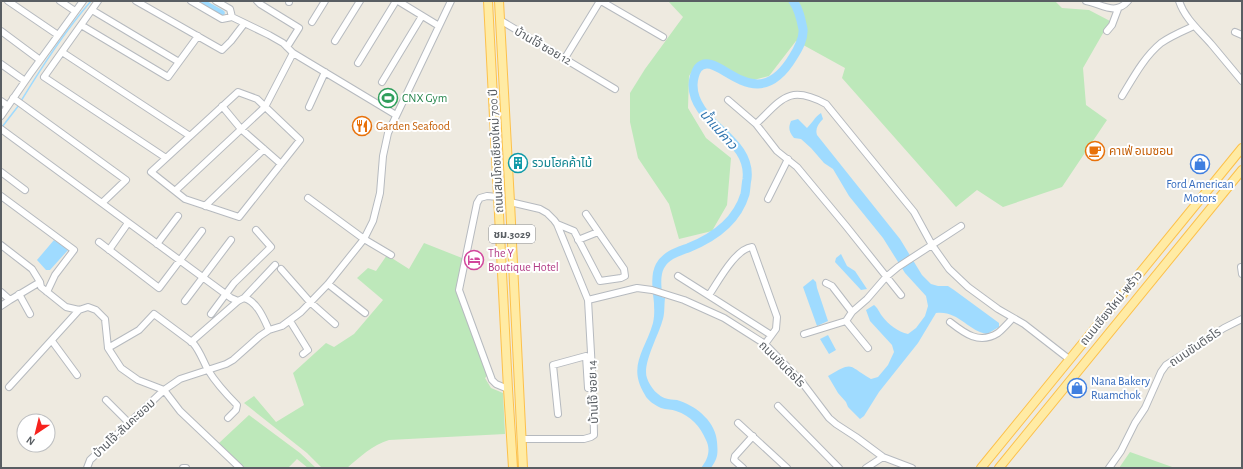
<svg xmlns="http://www.w3.org/2000/svg" width="1243" height="469" font-family="'Alegreya Sans','Noto Sans Thai',sans-serif">
	<style>
		.green { fill: #bde8ba }
		.water { fill: #9fdbff }
		.lines { fill: none; stroke-linecap: round; stroke-linejoin: round }
		.stream { stroke: #9fdbff; stroke-width: 1.5 }
		.canal { stroke: #9fdbff; stroke-width: 5.5 }
		.river { stroke: #9fdbff; stroke-width: 9 }
		.minor-casing { stroke: #b6babf; stroke-width: 8 }
		.major-casing { stroke: #fdc14a; stroke-width: 10 }
		.minor { stroke: #fff; stroke-width: 6 }
		.major { stroke: #ffeba4; stroke-width: 8 }
		.labels { text-anchor: middle; stroke-width: 4; stroke-linejoin: round; paint-order: stroke }
		.shield { fill: #fff; stroke: #8b8e92; stroke-width: 1 }
		.shield-label { font-size: 11px; font-weight: bold; fill: #595e63 }
		.street-label { font-size: 12px; fill: #595e63; stroke: #fff }
		.leisure-label { font-size: 12px; fill: #27864d; stroke: #fff; text-anchor: start }
		.food-label { font-size: 12px; fill: #c56008; stroke: #fff; text-anchor: start }
		.culture-label { font-size: 12px; fill: #0d838f; stroke: #fff; text-anchor: start }
		.shop-label { font-size: 12px; fill: #366cbe; stroke: #fff }
		.hotel-label { font-size: 12px; fill: #b23c85; stroke: #fff; text-anchor: start }
		.water-label { font-size: 13px; font-style: italic; fill: #3276b0; stroke: #fff }
	</style>
	<rect width="100%" height="100%" fill="#eeeae0"/>
	<path class="green" d="M668,1H1055L1062,8L1089,10L1110,21L1083,68L1086,105L1107,120L1062,187L1003,207L977,190L956,207L842,78L845,68L796,41L769,76L750,81L737,75L716,62H699L689,76L688,108L706,138L731,158L727,205L712,231L679,239L669,204L638,158L630,122V93L645,69L683,17Z
		M424,243L462,258L457,290L459,299L488,375L485,378L491,388L503,393L505,434L389,440C372,445 360,457 347,468H322L307,453L244,403L254,396L276,422L304,405L293,373L326,343L334,347L354,334L383,300L357,278L368,268L376,271L387,255L409,269Z
		M249,415L300,453L316,468H308L297,459L288,468H245L219,443Z
		M1130,452L1175,468H1119Z"/>
	<path class="water" d="M821,113L823,119C818,124 815,129 817,135L900,239L922,275L931,284L938,286H948L954,290L999,323V327L987,334C968,331 958,310 936,313L918,343L879,392L864,416L860,419L848,407L846,402L838,393L828,376C854,361 847,365 871,379L878,377L888,365L894,352L892,345L870,321L866,310L874,305C878,308 879,312 882,316C888,324 898,332 908,334L916,328L925,316L928,306L926,296L905,273L883,238L849,196L833,169L824,163L811,148L801,139L794,138C789,132 788,128 791,121L798,119L807,128C813,122 814,118 821,113Z
		M54,240L68,250L50,270H46L37,260Z
		M841,254L847,266L855,271L867,289L861,290L835,262L836,258Z
		M813,279L816,282L817,288L828,321L817,326L803,287Z
		M654,296L665,298C664,306 665,315 662,322C658,336 642,365 647,378C650,387 658,397 668,399C672,400 676,399 680,401C698,407 716,423 717,442C718,454 718,458 711,468H701C708,459 711,450 706,440C700,426 691,416 676,411C672,409 666,410 661,408C656,406 647,400 645,395C627,366 645,351 653,323C655,315 654,304 654,296Z
		M828,335L836,350L829,354L820,339Z"/>
	<g class="lines">
		<path class="stream" d="M21,101C42,67 64,32 91,1
			M2,127L19,105"/>
		<path class="canal" d="M201,1L222,13"/>
		<path class="river" d="M659,308C658,295 654,277 660,266C666,255 677,252 688,248C713,238 737,221 745,194C746,189 746,183 747,179C752,138 693,124 693,85C693,80 695,72 698,68C717,46 754,122 793,57C798,49 804,39 803,29C801,19 799,9 793,1"/>
		<defs>
			<path id="minor" d="M8,1L58,35
				M60,1L75,11
				M98,1L44,77L166,158
				M136,1L222,50L231,41L244,24
				M191,1L222,19L232,17L269,35L283,43L293,53L396,115
				M216,1L230,9L232,17
				M257,1L260,4L299,28L287,47
				M398,1L439,26
				M601,1L663,37
				M1086,1C1102,4 1115,16 1128,1
				M1179,1C1185,19 1200,31 1212,45C1222,57 1232,69 1242,81
				M289,2V1
				M92,10L179,62
				M500,20L615,89
				M312,22L325,1
				M81,25L168,77L198,36
				M1,31L40,60
				M1107,31L1112,25L1118,9
				M1235,32L1242,35
				M335,41L360,1
				M62,52L190,136
				M565,58L600,1
				M358,63L396,1
				M1,64L25,81
				M382,82L422,16
				M238,92L257,99L300,140L239,217L185,199L151,172Z
				M1122,96C1133,78 1144,57 1161,43C1171,36 1183,31 1194,26
				M13,98L126,180L102,203
				M728,100L756,124L777,151L797,167L846,226L901,295
				M1,101L8,106
				M222,106L241,129L281,164
				M309,107L325,72
				M1,116L30,74L83,1
				M756,124C782,99 789,84 826,104L914,212L932,245L949,269L968,287L998,309L1024,324L1069,359
				M1,129L231,298L238,301
				M1,172L25,190
				M175,191L265,107L293,53
				M1,196L74,250L55,275L47,292
				M498,197L487,196L480,198L477,203L459,290L492,380L496,384L508,389
				M308,198L364,239L391,255
				M768,199L788,159
				M510,202L540,209L547,213L554,220L557,224L588,300L593,388L594,435L591,437L584,439H522
				M205,206L264,149
				M557,224L574,231L600,281L621,278L625,276L624,269L586,214
				M578,240L598,232
				M99,242L159,288L202,231
				M157,244L178,216
				M1,245L32,269L40,282L41,287L66,307L79,310L88,307L96,310L105,319L108,348L121,368L138,380L164,390
				M109,250L128,223
				M1241,267L1242,274
				M281,269L310,302L335,324
				M678,276L771,335
				M826,283L832,286L852,312
				M328,284L365,313
				M1,292L10,300L40,282
				M19,294L30,314
				M709,295C718,282 735,249 752,247L777,317L776,329L765,344
				M244,298L275,265
				M588,300L637,288L652,290L684,300L724,318L765,344L801,381L829,418L836,424L856,437L883,457L912,468
				M185,301L231,240
				M1,306L10,300
				M211,314L234,283L271,247L256,230
				M290,321L308,350L303,354
				M846,321L868,348
				M950,322C964,333 979,345 998,333C1003,329 1008,323 1013,318
				M804,334L846,321L852,312L867,299L886,277L898,267L961,226
				M52,341L77,375
				M191,342L238,301L244,298C257,301 264,319 269,330
				M108,348L139,330L154,314L193,343C200,351 203,361 208,370C216,383 226,394 237,405L236,410L228,418
				M9,387L79,310
				M164,390L180,411L240,468
				M106,400L129,423
				M778,406L839,468
				M558,414L553,365L586,356L588,388H593
				M738,423L787,468
				M87,468L90,460L164,390L180,379L226,364L233,360L260,336L269,330L282,326L301,312L328,284L364,239L373,221L380,193L383,156L388,133L451,1
				M183,468H186
				M743,468L734,460L735,456L753,436
				M866,468L883,457
				M1109,468L1121,451L1135,423L1145,408L1161,372L1166,365L1224,328L1242,319"/>
			<path id="major" d="M488,1L508,389L513,468
				M499,1L510,202L523,468
				M981,468L1242,148
				M999,468L1242,170"/>
		</defs>
		<use href="#minor" class="minor-casing"/>
		<use href="#major" class="major-casing"/>
		<use href="#minor" class="minor"/>
		<use href="#major" class="major"/>
	</g>
	<defs>
		<symbol id="stadium-ring" viewBox="-11 -11 22 22"><circle r="9.5" fill="#fff" stroke="#2e9e5b" stroke-width="1.5"/><path d="M0-5a6.5 5 0 1 0 0 10a6.5 5 0 1 0 0-10ZM-3.5-1.8h7v3.6h-7Z" fill="#2e9e5b"/></symbol>
		<symbol id="restaurant-ring" viewBox="-11 -11 22 22"><circle r="9.5" fill="#fff" stroke="#e8710a" stroke-width="1.5"/><path d="M-5-6h1v4h1v-4h1v4h1v-4h1v5L-1.5 .5V6h-2V.5L-5-1ZM5-6V6H3V1.5H1.5Q1.5-4 5-6Z" fill="#e8710a"/></symbol>
		<symbol id="cafe-ring" viewBox="-11 -11 22 22"><circle r="9.5" fill="#fff" stroke="#e8710a" stroke-width="1.5"/><path d="M-5.5-4.5H6V0H3Q3 3.5 0 3.5H-2.5Q-5.5 3.5-5.5 0ZM3-3.2v2h1.7v-2ZM-6 4.5H4V6H-6Z" fill="#e8710a"/></symbol>
		<symbol id="building-ring" viewBox="-11 -11 22 22"><circle r="9.5" fill="#fff" stroke="#0f9aa8" stroke-width="1.5"/><path d="M-4-6H4V6H1V3H-1V6H-4ZM-2.5-4.3h1.7v1.8h-1.7ZM.8-4.3h1.7v1.8H.8ZM-2.5-1h1.7V.8h-1.7ZM.8-1h1.7V.8H.8Z" fill="#0f9aa8"/></symbol>
		<symbol id="shop-ring" viewBox="-11 -11 22 22"><circle r="9.5" fill="#fff" stroke="#3f7fe0" stroke-width="1.5"/><path d="M-5-2.5h2.3a2.7 3.5 0 0 1 5.4 0H5L5.5 6h-11ZM-1.5-2.5h3a1.5 2.3 0 0 0-3 0Z" fill="#3f7fe0"/></symbol>
		<symbol id="hotel-ring" viewBox="-11 -11 22 22"><circle r="9.5" fill="#fff" stroke="#d1479c" stroke-width="1.5"/><path d="M-6-4.5h1.5V1H6V5H4.5V3h-9V5H-6ZM-4 0a1.8 1.8 0 1 1 3.6 0ZM.5 0V-2.5h3Q6-2.5 6 0Z" fill="#d1479c"/></symbol>
	</defs>
	<g fill-rule="evenodd">
		<use href="#stadium-ring" x="377" y="87" width="22" height="22"/>
		<use href="#restaurant-ring" x="351" y="115" width="22" height="22"/>
		<use href="#cafe-ring" x="1084" y="140" width="22" height="22"/>
		<use href="#building-ring" x="507" y="152" width="22" height="22"/>
		<use href="#shop-ring" x="1189" y="153" width="22" height="22"/>
		<use href="#hotel-ring" x="463" y="249" width="22" height="22"/>
		<use href="#shop-ring" x="1066" y="377" width="22" height="22"/>
	</g>
	<g class="labels">
		<rect class="shield" x="489" y="225" width="46" height="18" rx="3"/>
		<g class="shield-label">
			<text x="512" y="238">ชม.3029</text>
		</g>
		<g class="street-label">
			<text transform="translate(543 46) rotate(30)" y="4">บ้านโจ้ ซอย 12</text>
			<text transform="translate(496 151) rotate(-93)" y="4">ถนนสมโภชเชียงใหม่ 700 ปี</text>
			<text transform="translate(1111 308) rotate(-51)" y="4">ถนนเชียงใหม่-พร้าว</text>
			<text transform="translate(1195 347) rotate(-34)" y="4">ถนนขันติธโร</text>
			<text transform="translate(782 364) rotate(45)" y="4">ถนนขันติธโร</text>
			<text transform="translate(593 392) rotate(-92)" y="4">บ้านโจ้ ซอย 14</text>
			<text transform="translate(124 428) rotate(-43)" y="4">บ้านโจ้-สันคะยอม</text>
		</g>
		<g class="leisure-label">
			<text x="402" y="102">CNX Gym</text>
		</g>
		<g class="food-label">
			<text x="376" y="130">Garden Seafood</text>
			<text x="1109" y="155">คาเฟ่ อเมซอน</text>
		</g>
		<g class="culture-label">
			<text x="532" y="167">รวมโฮคค้าไม้</text>
		</g>
		<g class="shop-label">
			<text x="1200" y="188">Ford American<tspan x="1200" dy="14">Motors</tspan></text>
			<text x="1091" y="385" text-anchor="start">Nana Bakery<tspan x="1091" dy="14">Ruamchok</tspan></text>
		</g>
		<g class="hotel-label">
			<text x="488" y="257">The Y<tspan x="488" dy="14">Boutique Hotel</tspan></text>
		</g>
		<g class="water-label">
			<text transform="translate(719 129) rotate(48)" y="5">น้ำแม่คาว</text>
		</g>
	</g>
	<rect width="1243" height="469" fill="none" stroke="#595e63" stroke-width="4"/>
	<g transform="translate(36 433) rotate(215)"><circle r="19" fill="#ffffff" stroke="#bdbfc1"/>
	<path d="M0-3L7 15L0 10L-7 15Z" fill="#f7221d"/>
	<text y="-6" font-size="11" font-weight="bold" text-anchor="middle" fill="#595e63">N</text>
	</g>
</svg>
